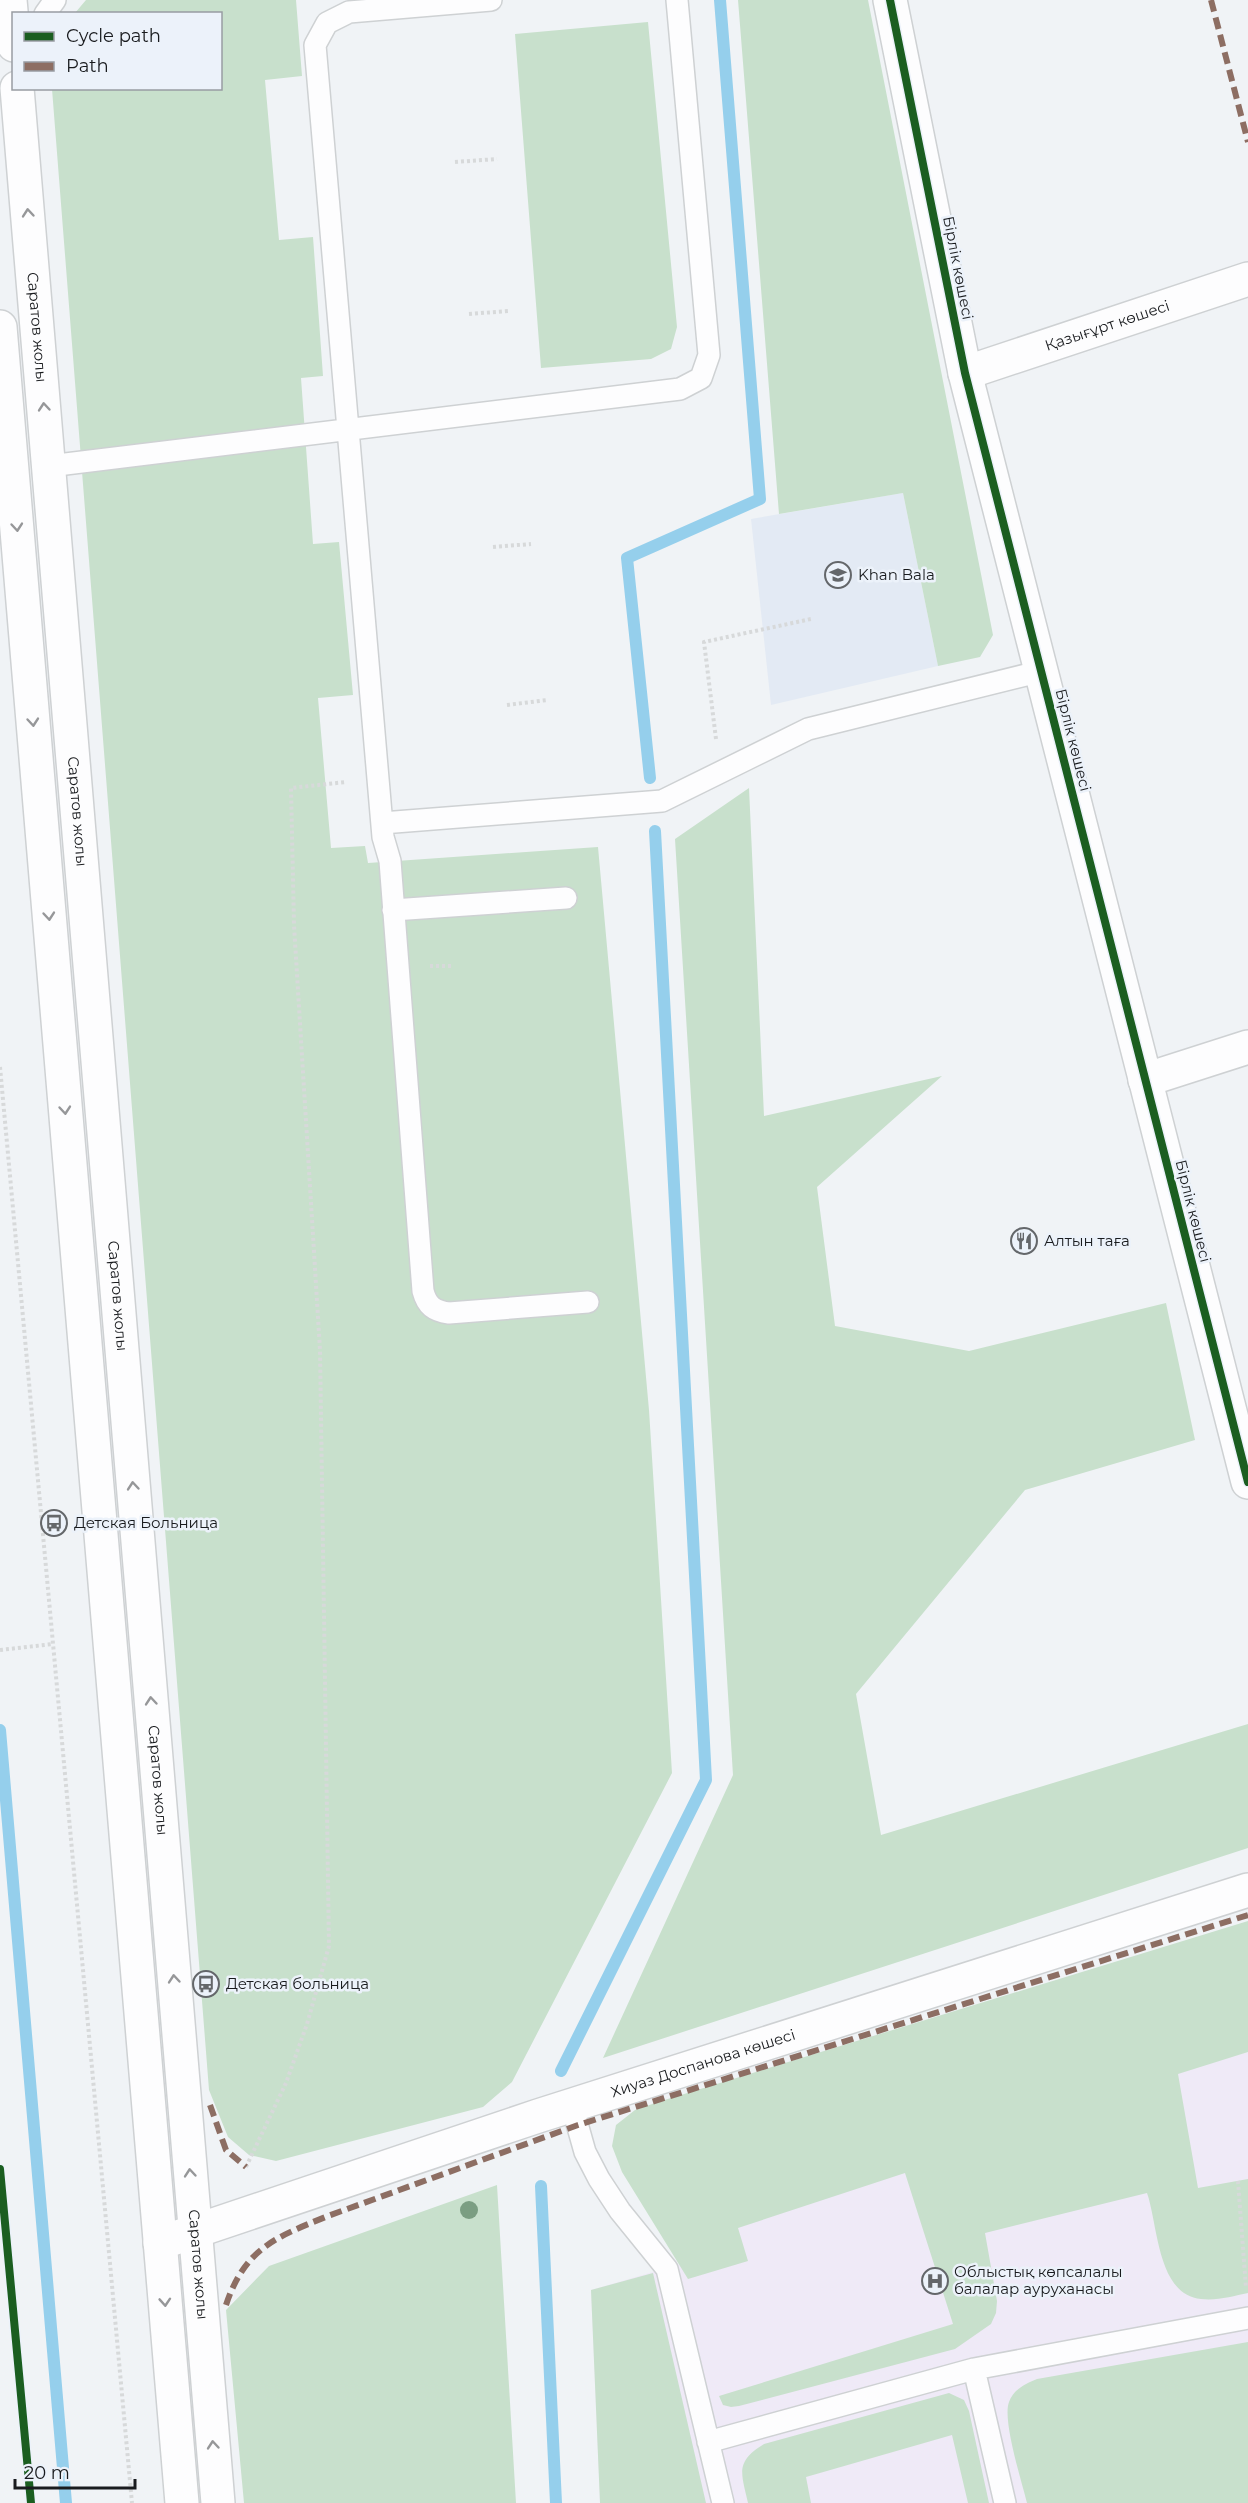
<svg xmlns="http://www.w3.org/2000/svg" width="1248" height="2503" font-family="Montserrat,sans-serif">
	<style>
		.built { fill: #e3eaf4 }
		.medical { fill: #efeaf7 }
		.green { fill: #c8e0cc }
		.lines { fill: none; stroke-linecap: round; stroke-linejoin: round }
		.stream { stroke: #95cfec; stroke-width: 12 }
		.service-casing { stroke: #ced1d3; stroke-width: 24 }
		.minor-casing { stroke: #ced1d3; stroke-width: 36 }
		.secondary-casing { stroke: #ced1d3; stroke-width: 36 }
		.primary-casing { stroke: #ced1d3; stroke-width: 36 }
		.path { stroke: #d7d9da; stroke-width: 4; stroke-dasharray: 3 3; stroke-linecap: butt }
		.service { stroke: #fdfdfe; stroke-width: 21 }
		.minor { stroke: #fdfdfe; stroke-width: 33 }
		.secondary { stroke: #fdfdfe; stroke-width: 33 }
		.primary { stroke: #fdfdfe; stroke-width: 33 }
		.quiet { stroke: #8d6e63; stroke-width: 6; stroke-dasharray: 12 6; stroke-linecap: butt }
		.cycleway-casing { stroke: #ecf2fa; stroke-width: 11 }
		.cycleway { stroke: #1b5e20; stroke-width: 8 }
		.tree { fill: #7b9e82 }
		.oneway { stroke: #969799 }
		.labels { text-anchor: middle; stroke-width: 5; stroke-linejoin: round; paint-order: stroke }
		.street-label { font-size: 15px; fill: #191b1e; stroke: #ecf2fa }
		.poi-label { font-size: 15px; fill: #191b1e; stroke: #ecf2fa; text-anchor: start }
	</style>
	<rect width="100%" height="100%" fill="#f0f3f6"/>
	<path class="built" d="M903,493L938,666L771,705L751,519Z"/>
	<path class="medical" d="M1248,2052V2503H600L591,2290L731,2249L720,2206Z"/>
	<path class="green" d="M86,0H296L302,76L265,80L279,240L313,237L323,376L301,378L313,544L339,542L353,695L318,698L331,848L365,846L368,863L598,847L649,1410L672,1773L512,2082L483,2107L276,2161L249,2155L228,2137L209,2090L52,89L220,88V14L75,13Z
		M738,0H868L993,635L980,657L938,666L903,493L779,514Z
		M648,22L677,327L671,349L651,359L541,368L515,34Z
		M749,788L764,1116L942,1076L817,1187L835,1326L969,1351L1166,1303L1195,1440L1025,1490L856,1694L881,1835L1248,1724V1848L603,2058L733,1775L675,839Z
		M1248,1921V2052L1178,2074L1198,2188L1248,2179V2293C1233,2296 1217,2301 1201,2299C1157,2295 1158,2224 1147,2193L985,2233L997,2301L996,2313L991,2324L955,2349L739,2406L731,2407L723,2405L719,2396L953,2324L905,2173L738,2228L748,2261L688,2279L622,2172L612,2146L616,2125L635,2110L658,2102Z
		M497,2185L516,2503H244L226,2310L269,2266Z
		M653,2273L706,2503H600L591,2290Z
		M1248,2342V2503H1027C1022,2482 1002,2420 1009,2402C1014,2389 1025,2384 1037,2379Z
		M949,2393L964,2400L969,2411L989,2503H968L952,2435L806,2477L811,2503H748C741,2472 735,2462 764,2444Z"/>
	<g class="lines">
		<path class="stream" d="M650,778L627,558L760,499L720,0
			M0,1730L66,2503
			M561,2071L706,1780L655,831
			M541,2186L556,2503"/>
		<defs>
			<path id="service" d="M491,0L349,12L327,23L315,45L383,837L390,861L423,1291C427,1306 434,1311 449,1313L588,1302
				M45,14L55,0
				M49,466L680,389L701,378L709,355L677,0
				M382,823L662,801L808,729L1042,671
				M393,910L566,898
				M572,2106L585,2152L599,2179L620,2211L667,2269L723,2503
				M974,2369L1005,2503
				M708,2442L974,2369L1248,2318"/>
			<g id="minor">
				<path d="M890,0L965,373L1248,1482"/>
				<path id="s1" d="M965,373L1248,279"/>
				<path d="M1145,1080L1248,1047"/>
			</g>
			<g id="secondary">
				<path id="s2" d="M160,2243L538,2116L1248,1890"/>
			</g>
			<g id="primary">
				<path d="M10,0L14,45"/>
				<path id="s3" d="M17,88L218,2503"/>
				<path d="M0,327L182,2503"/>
			</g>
		</defs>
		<use href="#service" class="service-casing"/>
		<use href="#minor" class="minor-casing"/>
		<use href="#secondary" class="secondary-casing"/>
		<use href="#primary" class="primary-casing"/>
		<path class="path" d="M455,162L497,159
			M469,314L508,311
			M493,547L531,544
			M507,705L547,700
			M716,739L704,642L811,619
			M430,966H452
			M0,1067L132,2503
			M0,1650L53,1644
			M246,2167L286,2083L307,2024L329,1946L320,1350L294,925L291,788L346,782
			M1238,2181L1246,2288"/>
		<use href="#service" class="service"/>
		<use href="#minor" class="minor"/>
		<use href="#secondary" class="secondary"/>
		<use href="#primary" class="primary"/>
		<path class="quiet" d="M1211,0L1248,142
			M210,2105L226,2150L246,2167
			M226,2305C245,2248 276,2237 328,2216L578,2125L1248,1915"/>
		<defs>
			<path id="cycleway" d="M890,0L965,373L1248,1482
				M0,2169L31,2503"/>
		</defs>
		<use href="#cycleway" class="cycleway-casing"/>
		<use href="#cycleway" class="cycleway"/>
	</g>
	<circle class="tree" cx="469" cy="2210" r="9"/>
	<defs><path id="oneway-chevron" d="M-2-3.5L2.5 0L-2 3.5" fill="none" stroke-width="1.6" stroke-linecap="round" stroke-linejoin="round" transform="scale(1.5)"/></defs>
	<g class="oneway">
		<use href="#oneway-chevron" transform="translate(28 213) rotate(-95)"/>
		<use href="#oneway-chevron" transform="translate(44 407) rotate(-95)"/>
		<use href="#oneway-chevron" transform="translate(17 527) rotate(85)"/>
		<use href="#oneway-chevron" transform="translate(33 722) rotate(85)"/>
		<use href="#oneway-chevron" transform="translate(49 916) rotate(85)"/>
		<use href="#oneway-chevron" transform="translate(65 1110) rotate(85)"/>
		<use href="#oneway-chevron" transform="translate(133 1486) rotate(-95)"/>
		<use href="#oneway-chevron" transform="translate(151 1701) rotate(-95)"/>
		<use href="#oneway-chevron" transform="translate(174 1979) rotate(-95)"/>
		<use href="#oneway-chevron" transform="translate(190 2173) rotate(-95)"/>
		<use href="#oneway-chevron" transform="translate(165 2302) rotate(86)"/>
		<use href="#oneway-chevron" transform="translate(213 2445) rotate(-95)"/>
	</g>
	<defs>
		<symbol id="school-ring" viewBox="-11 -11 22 22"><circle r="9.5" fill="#ecf2fa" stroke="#64676a" stroke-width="1.5"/><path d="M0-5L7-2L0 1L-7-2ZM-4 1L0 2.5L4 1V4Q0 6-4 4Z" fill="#64676a"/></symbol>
		<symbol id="restaurant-ring" viewBox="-11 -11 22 22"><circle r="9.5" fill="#ecf2fa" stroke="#64676a" stroke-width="1.5"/><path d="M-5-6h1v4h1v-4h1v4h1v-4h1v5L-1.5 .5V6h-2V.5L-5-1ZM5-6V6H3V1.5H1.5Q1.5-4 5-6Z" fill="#64676a"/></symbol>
		<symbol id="bus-ring" viewBox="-11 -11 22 22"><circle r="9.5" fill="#ecf2fa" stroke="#64676a" stroke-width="1.5"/><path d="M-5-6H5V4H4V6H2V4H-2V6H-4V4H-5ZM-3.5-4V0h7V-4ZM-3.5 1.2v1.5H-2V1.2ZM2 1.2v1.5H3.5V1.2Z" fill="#64676a"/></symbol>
		<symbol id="hospital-ring" viewBox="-11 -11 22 22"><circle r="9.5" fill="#ecf2fa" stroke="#64676a" stroke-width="1.5"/><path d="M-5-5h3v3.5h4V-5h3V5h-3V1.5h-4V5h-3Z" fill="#64676a"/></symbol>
	</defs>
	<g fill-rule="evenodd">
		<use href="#school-ring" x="823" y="560" width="30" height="30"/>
		<use href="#restaurant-ring" x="1009" y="1226" width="30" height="30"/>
		<use href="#bus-ring" x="39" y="1508" width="30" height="30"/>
		<use href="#bus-ring" x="191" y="1969" width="30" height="30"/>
		<use href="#hospital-ring" x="920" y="2266" width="30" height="30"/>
	</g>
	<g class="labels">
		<g class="street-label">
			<text transform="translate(958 268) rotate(79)" y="5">Бірлік көшесі</text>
			<text dy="5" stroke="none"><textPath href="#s1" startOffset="150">Қазығұрт көшесі</textPath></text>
			<text dy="5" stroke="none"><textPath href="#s3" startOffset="240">Саратов жолы</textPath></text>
			<text transform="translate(1073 740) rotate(76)" y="5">Бірлік көшесі</text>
			<text dy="5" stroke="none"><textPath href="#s3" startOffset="726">Саратов жолы</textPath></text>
			<text transform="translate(1193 1211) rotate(76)" y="5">Бірлік көшесі</text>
			<text dy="5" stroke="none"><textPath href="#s3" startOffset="1212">Саратов жолы</textPath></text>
			<text dy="5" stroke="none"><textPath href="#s3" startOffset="1698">Саратов жолы</textPath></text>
			<text dy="5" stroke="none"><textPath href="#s2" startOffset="572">Хиуаз Доспанова көшесі</textPath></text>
			<text dy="5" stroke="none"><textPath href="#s3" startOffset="2184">Саратов жолы</textPath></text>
		</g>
		<g class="poi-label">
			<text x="858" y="580">Khan Bala</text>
			<text x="1044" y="1246">Алтын таға</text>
			<text x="74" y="1528">Детская Больница</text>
			<text x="226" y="1989">Детская больница</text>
			<text x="954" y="2277">Облыстық көпсалалы<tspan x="954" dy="17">балалар ауруханасы</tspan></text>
		</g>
	</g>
	<rect x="12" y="12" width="210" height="78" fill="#ecf2fa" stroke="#989ca2" stroke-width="1.5"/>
	<rect x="24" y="32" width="30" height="9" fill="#1b5e20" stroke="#989ca2" stroke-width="1.5"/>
	<text x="66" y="42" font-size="18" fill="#191b1e">Cycle path</text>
	<rect x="24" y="62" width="30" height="9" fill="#8d6e63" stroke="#989ca2" stroke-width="1.5"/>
	<text x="66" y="72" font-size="18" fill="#191b1e">Path</text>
	<path d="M15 2479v9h120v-9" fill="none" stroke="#191b1e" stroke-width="3"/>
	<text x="24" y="2479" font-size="18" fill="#191b1e" stroke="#ecf2fa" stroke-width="4.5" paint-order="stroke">20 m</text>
</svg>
